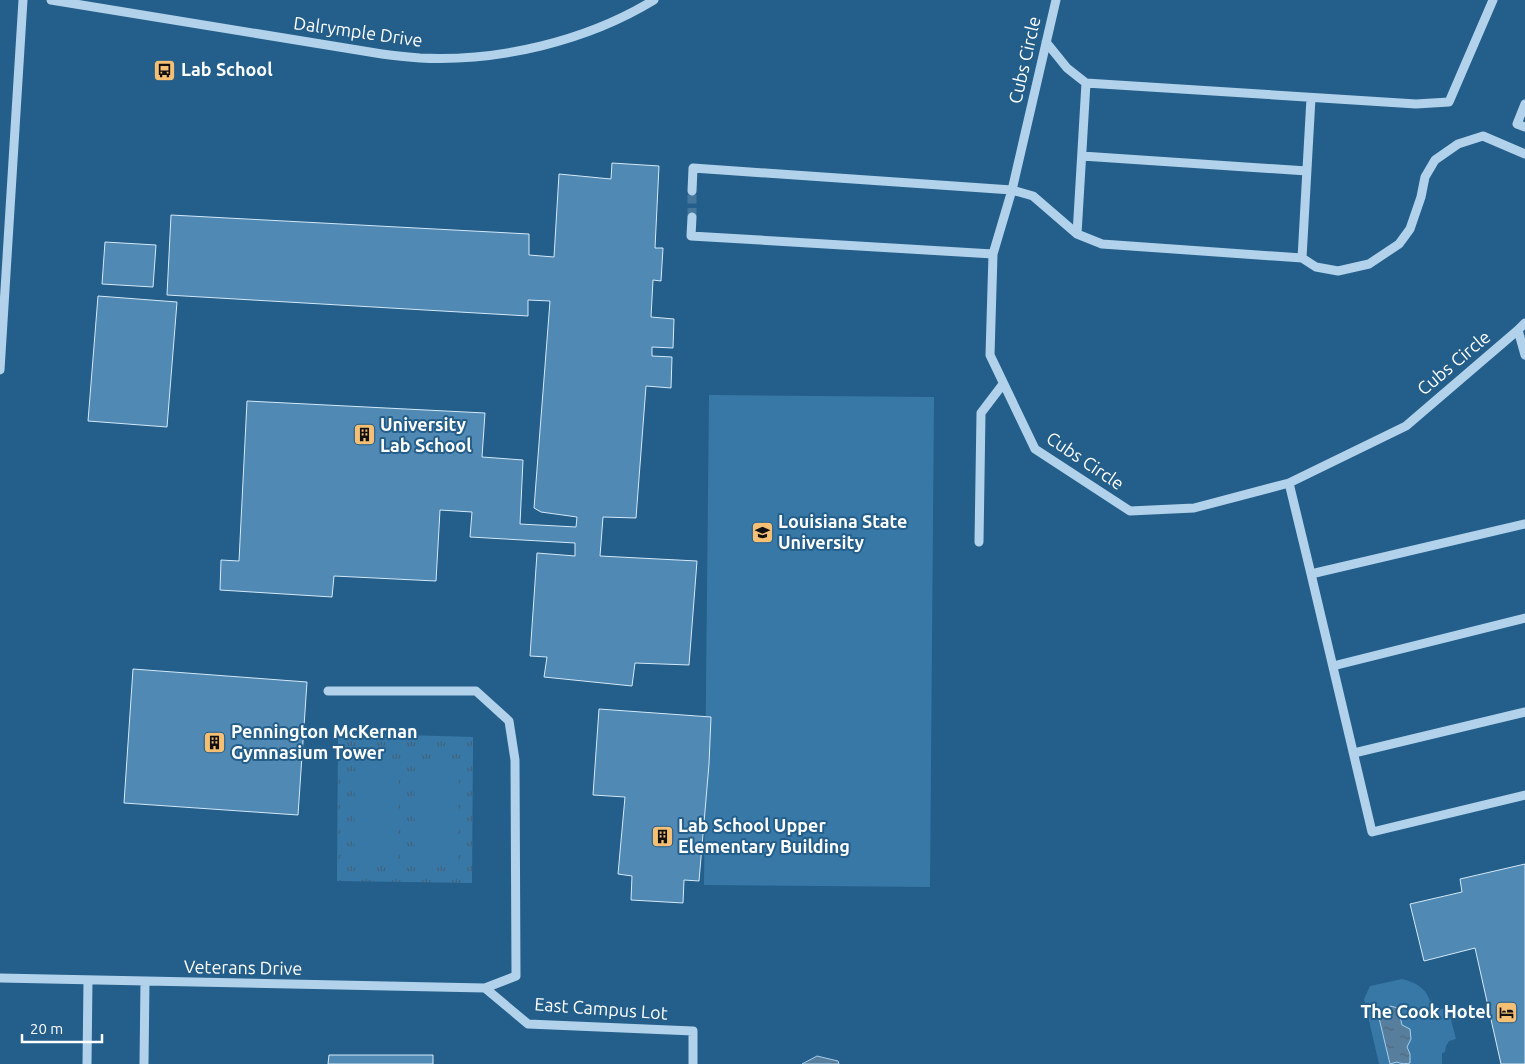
<svg xmlns="http://www.w3.org/2000/svg" width="1525" height="1064" font-family="Ubuntu,sans-serif">
	<style>
		.grass { fill: url(#grass-tufts) }
		.garden { fill: #3878a7 }
		.water { fill: url(#water-ripples); stroke: #a5ceeb }
		.building { fill: #5089b3; stroke: #d5e9f8 }
		.lines { fill: none; stroke-linecap: round; stroke-linejoin: round }
		.minor-tunnel { stroke: #45769c; stroke-width: 9; stroke-dasharray: 9 4.5; stroke-linecap: butt }
		.minor { stroke: #b1d2ea; stroke-width: 9 }
		.labels { text-anchor: middle; stroke-width: 4; stroke-linejoin: round; paint-order: stroke }
		.street-label { font-size: 18px; fill: #fff; stroke: #245e8a }
		.poi-label { font-size: 18px; font-weight: bold; fill: #fff; stroke: #245e8a; text-anchor: start }
	</style>
	<defs>
		<pattern id="grass-tufts" width="24" height="20" patternUnits="userSpaceOnUse" patternTransform="scale(1.25)"><rect width="24" height="20" fill="#3878a7"/><path d="M3 7l-1-3M5 7V3M7 7l1-3M15 17l-1-3M17 17v-4M19 17l1-3" fill="none" stroke="#42627a"/></pattern>
		<pattern id="water-ripples" width="26" height="14" patternUnits="userSpaceOnUse" patternTransform="scale(1.25)"><rect width="26" height="14" fill="#577f9d"/><path d="M2 4q2-2 4 0t4 0M15 11q2-2 4 0t4 0" fill="none" stroke="#526879"/></pattern>
	</defs>
	<rect width="100%" height="100%" fill="#245e8a"/>
	<path class="grass" d="M338,733L473,737L472,883L337,881Z"/>
	<path class="garden" d="M709,395L934,397L930,887L704,885Z
		M355,764L399,765L398,860H354Z
		M415,764L459,765L458,860H414Z
		M1402,979C1415,982 1426,988 1430,1001H1433L1436,1007L1440,1009L1448,1008L1456,1039L1449,1041L1446,1046L1445,1052L1442,1053V1064H1379L1364,999L1370,986Z"/>
	<path class="water" d="M1390,1006L1398,1008L1402,1025L1410,1029L1411,1039L1407,1047L1410,1054V1063C1407,1064 1400,1064 1397,1062L1390,1064L1379,1018L1386,1016L1385,1010Z
		M817,1056L838,1061L839,1064H802Z"/>
	<path class="building" d="M612,163L659,166L655,248H663L661,281L653,280L651,317L674,319L673,348L652,347V356L672,357L671,388L646,386L636,518L603,517L600,556L697,561L689,665L635,663L632,686L544,677L547,657L530,656L537,553L575,556V543L470,537L472,512L440,510L436,581L334,576L332,597L220,590L221,560L239,561L247,401L485,413L482,457L523,460L520,524L576,527L577,517L541,512L534,508L550,301L528,300V316L167,295L171,215L529,234V255L554,257L559,174L611,179Z
		M105,242L156,245L153,287L102,284Z
		M98,296L177,302L167,427L88,421Z
		M133,669L307,682L298,815L124,803Z
		M599,709L711,717L709,764L699,881L684,880L683,903L631,900L632,876L618,874L625,797L593,795Z
		M1525,864V1064H1501L1475,948L1424,961L1410,904L1462,892L1460,879Z
		M329,1055H433V1064H328Z"/>
	<g class="lines">
		<path class="minor-tunnel" d="M692,217V191"/>
		<path class="minor" d="M51,0L382,54C395,56 407,57 420,58C499,62 587,41 654,0
			M1056,0L1012,190L993,254L990,355L1035,449L1130,511L1194,508L1289,483L1406,426L1518,330L1525,323
			M1046,42L1067,68L1086,83L1416,104L1449,102L1493,0
			M1525,104L1517,124L1525,127
			M1082,156L1307,171
			M692,191L693,168L1012,190L1033,196L1077,234L1102,244L1302,258L1316,267L1338,271L1369,264L1399,244L1410,229L1421,197L1425,177L1435,160L1458,144L1483,136L1525,154
			M692,217L691,236L993,254
			M1077,234L1086,83
			M1302,258L1311,98
			M1518,330L1525,355
			M0,370L23,0
			M1289,483L1311,574
			M1525,524L1311,574L1372,832L1525,795
			M979,542L981,413L1003,384
			M1333,666L1525,618
			M1354,753L1525,712
			M0,978L485,988L516,976L515,760L509,721L476,691H328
			M485,988L528,1024L693,1031V1064
			M87,1064L88,980
			M144,1064L145,981"/>
	</g>
	<defs>
		<symbol id="bus-square" viewBox="-11 -11 22 22"><rect x="-9" y="-9" width="18" height="18" rx="4" fill="#f5bf74" stroke="#245e8a"/><path d="M-5-6H5V4H4V6H2V4H-2V6H-4V4H-5ZM-3.5-4V0h7V-4ZM-3.5 1.2v1.5H-2V1.2ZM2 1.2v1.5H3.5V1.2Z" fill="#111"/></symbol>
		<symbol id="building-square" viewBox="-11 -11 22 22"><rect x="-9" y="-9" width="18" height="18" rx="4" fill="#f5bf74" stroke="#245e8a"/><path d="M-4-6H4V6H1V3H-1V6H-4ZM-2.5-4.3h1.7v1.8h-1.7ZM.8-4.3h1.7v1.8H.8ZM-2.5-1h1.7V.8h-1.7ZM.8-1h1.7V.8H.8Z" fill="#111"/></symbol>
		<symbol id="university-square" viewBox="-11 -11 22 22"><rect x="-9" y="-9" width="18" height="18" rx="4" fill="#f5bf74" stroke="#245e8a"/><path d="M0-5L7-2L0 1L-7-2ZM-4 1L0 2.5L4 1V4Q0 6-4 4Z" fill="#111"/></symbol>
		<symbol id="hotel-square" viewBox="-11 -11 22 22"><rect x="-9" y="-9" width="18" height="18" rx="4" fill="#f5bf74" stroke="#245e8a"/><path d="M-6-4.5h1.5V1H6V5H4.5V3h-9V5H-6ZM-4 0a1.8 1.8 0 1 1 3.6 0ZM.5 0V-2.5h3Q6-2.5 6 0Z" fill="#111"/></symbol>
	</defs>
	<g fill-rule="evenodd">
		<use href="#bus-square" x="152" y="58" width="25" height="25"/>
		<use href="#building-square" x="352" y="422" width="25" height="25"/>
		<use href="#university-square" x="750" y="520" width="25" height="25"/>
		<use href="#building-square" x="202" y="730" width="25" height="25"/>
		<use href="#building-square" x="650" y="824" width="25" height="25"/>
		<use href="#hotel-square" x="1494" y="1000" width="25" height="25"/>
	</g>
	<g class="labels">
		<g class="street-label">
			<text transform="translate(358 32) rotate(8)" y="6">Dalrymple Drive</text>
			<text transform="translate(1025 60) rotate(-77)" y="6">Cubs Circle</text>
			<text transform="translate(1454 363) rotate(-40)" y="6">Cubs Circle</text>
			<text transform="translate(1085 461) rotate(34)" y="6">Cubs Circle</text>
			<text transform="translate(243 968) rotate(1)" y="6">Veterans Drive</text>
			<text transform="translate(601 1009) rotate(4)" y="6">East Campus Lot</text>
		</g>
		<g class="poi-label">
			<text x="181" y="76">Lab School</text>
			<text x="380" y="431">University<tspan x="380" dy="21">Lab School</tspan></text>
			<text x="778" y="528">Louisiana State<tspan x="778" dy="21">University</tspan></text>
			<text x="231" y="738">Pennington McKernan<tspan x="231" dy="21">Gymnasium Tower</tspan></text>
			<text x="678" y="832">Lab School Upper<tspan x="678" dy="21">Elementary Building</tspan></text>
			<text x="1491" y="1018" text-anchor="end">The Cook Hotel</text>
		</g>
	</g>
	<path d="M22 1034v8h80v-8" fill="none" stroke="#ffffff" stroke-width="2.5"/>
	<text x="30" y="1034" font-size="15" fill="#ffffff" stroke="#245e8a" stroke-width="4" paint-order="stroke">20 m</text>
</svg>
